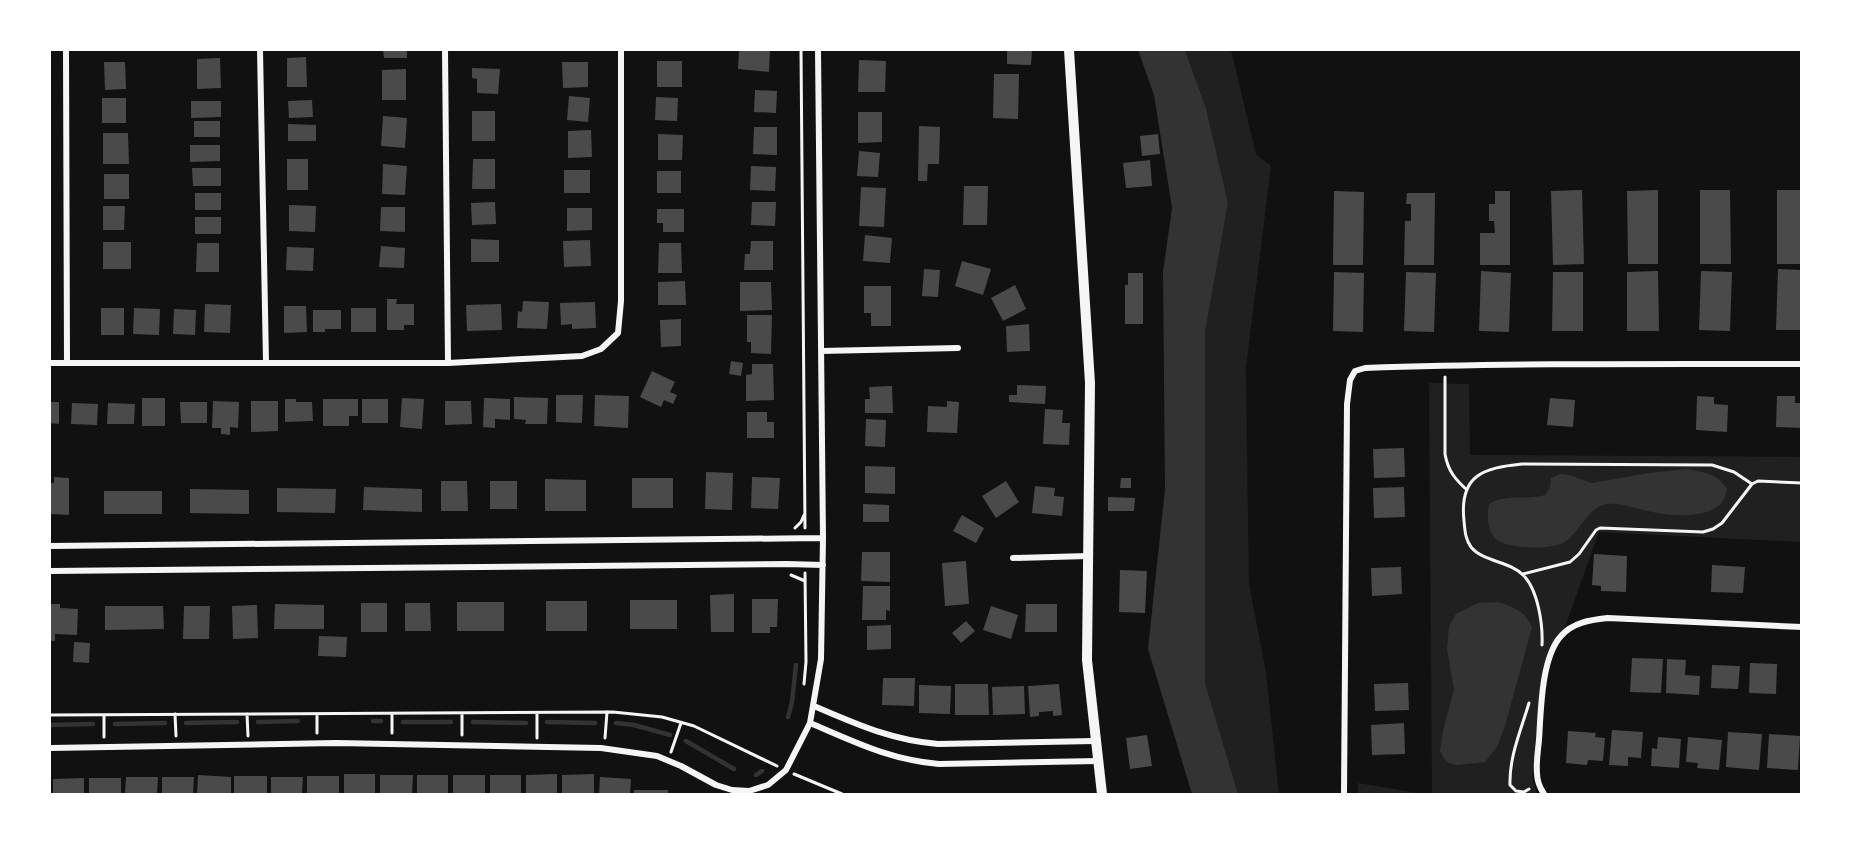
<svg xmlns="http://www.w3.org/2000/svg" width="1851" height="844" font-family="'Roboto Condensed',sans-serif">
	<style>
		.green { fill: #202020 }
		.water { fill: #333 }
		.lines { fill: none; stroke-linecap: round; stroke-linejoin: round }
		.stream { stroke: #333; stroke-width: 4.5 }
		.building { fill: #4a4a4a }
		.path { stroke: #f5f5f5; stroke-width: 3 }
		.minor { stroke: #f5f5f5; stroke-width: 6 }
		.tertiary { stroke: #f5f5f5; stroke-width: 10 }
	</style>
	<rect width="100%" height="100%" fill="#111"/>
	<path class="green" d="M1185,50H1231L1256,154L1271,166L1246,367L1247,454L1249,584L1266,672L1279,794H1238L1205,683V333L1228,203L1206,108Z
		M1429,383L1469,384L1470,455L1801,457V542L1599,532L1562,635L1553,648L1541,707L1532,778L1537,794H1432Z
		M1358,783L1424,794H1358Z"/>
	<path class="water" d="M1138,50H1185L1206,108L1228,203L1205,333V683L1238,794H1192L1148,649L1165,489L1163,272L1172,208L1154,95Z
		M1686,469C1704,473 1716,472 1727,489C1724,504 1717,509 1703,513C1681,518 1660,514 1639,509C1629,506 1617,503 1607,504C1586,507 1581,533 1563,543C1549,550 1508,549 1496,539C1487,531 1487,514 1489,504C1508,493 1525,501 1545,495L1550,488L1551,478L1560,474L1569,475L1592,483L1649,473Z
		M1498,602C1515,608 1524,610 1532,627L1505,726L1497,747L1485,762L1456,765L1446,762L1440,751L1443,731L1454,689L1447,649L1449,626L1456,614L1478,603Z"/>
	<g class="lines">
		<path class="stream" d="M788,717L792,702L796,665
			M373,721H381
			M258,722L298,721
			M403,722H451
			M473,722L526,723
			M547,722L595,723
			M186,723L237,722
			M616,723L634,725L670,735
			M115,724L165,723
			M50,725L93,724
			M686,741L734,769
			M756,775L762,771"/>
	</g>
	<path class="building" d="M383,50H407V58H384Z
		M739,50H770L769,72L738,69Z
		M1007,50H1032L1031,65L1007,64Z
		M306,57L307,87H287V58Z
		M220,58L221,88L197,89V59Z
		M859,60L886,61L885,92H858Z
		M657,61H682V87H657Z
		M104,62H125L126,89L105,90Z
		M562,62H588V87L563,88Z
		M472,68L500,69L498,94L477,93V79L472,78Z
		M406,69V100H382V70Z
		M994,74H1019L1018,119L993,118Z
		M755,90L777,91L776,113L754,112Z
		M569,96L590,98L588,122L567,120Z
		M656,97L678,98L677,121L655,120Z
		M102,98H126V123H102Z
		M312,100L313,117L289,118L288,101Z
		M191,101H221V117L191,118Z
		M472,111H495V141H472Z
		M858,112H882V142L858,143Z
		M383,116L407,118L405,148L381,146Z
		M194,121H220V137H194Z
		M288,124L316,125V141H288Z
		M919,126L940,127L939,164H928L927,181H918Z
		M754,127H777V155L753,154Z
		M591,130L592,157L568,158V131Z
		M103,133H128L129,164H103Z
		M658,134L683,135L682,160H658Z
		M1158,134L1160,154L1142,156L1140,136Z
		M190,145H220V161L190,162Z
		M859,151L880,153L878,177L857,176Z
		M287,159H308V190H287Z
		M473,159H495V189H472Z
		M1150,160L1152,186L1126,188L1123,163Z
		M383,164L407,166L405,195L382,194Z
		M751,166L776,167L775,191L750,190Z
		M192,168H221V186H193Z
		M564,170H590V193H564Z
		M657,171H681V193H657Z
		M104,174H129V199H104Z
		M964,186H988L987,225H963Z
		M861,187L886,188L884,227L859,226Z
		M1582,190L1584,264L1553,265L1551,191Z
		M1658,190V264H1628L1627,191Z
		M1700,190H1730L1731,264H1700Z
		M1777,190H1802V264H1777Z
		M1334,191L1364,192L1363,265H1333Z
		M1495,191H1510V265H1480V233H1495L1494,221H1489V204H1495Z
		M195,193H221V210H195Z
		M1407,193H1435L1434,265H1404L1405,221H1411V204H1406Z
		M495,202L496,224L472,225L471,203Z
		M752,202H776L775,226L751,225Z
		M289,205L316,206L315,232L289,231Z
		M103,206H125L124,230H103Z
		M381,207H405V232L380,231Z
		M567,208H592V230L567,231Z
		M657,209H684V232H663V223H657Z
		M195,217H221V234H195Z
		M865,235L892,238L890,263L863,261Z
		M471,239L499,240V262H471Z
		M590,240L591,266L564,267L563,241Z
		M751,241H773V270H744L745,254H750Z
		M103,242H131V269H103Z
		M197,243H219V272H196Z
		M659,243H681L682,273H658Z
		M381,246L405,248L404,268L379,267Z
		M287,247L314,248L313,271L286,270Z
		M962,261L991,269L983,295L955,286Z
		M924,269L940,270L938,297L922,296Z
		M1778,269L1802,270V330H1776Z
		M1481,271L1511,273L1509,332L1479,331Z
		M1658,271L1659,331H1627V272Z
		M1701,271L1732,272L1730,331L1699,330Z
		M1334,272L1364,273L1363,332L1333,331Z
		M1406,272L1436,273L1434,332L1404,331Z
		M1553,272H1583V331H1552Z
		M1128,273H1143V324H1125V285H1128Z
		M685,281L686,305H658V282Z
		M740,282H771L772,310L740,311Z
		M1015,285L1026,309L1003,321L991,298Z
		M864,286H891V326H871V313H864Z
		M387,299H397L396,304H414V325H404V330H387Z
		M523,301L549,302L547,329L517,328L518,311L522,312Z
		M595,302L596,328L572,329V324L561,325L560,303Z
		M205,304L231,305L230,333L204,332Z
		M501,304L502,330L467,331L466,305Z
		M284,306H306L307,332L284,333Z
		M101,308H124V335H101Z
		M134,308L160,309L159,335L133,334Z
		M351,308H376V332H351Z
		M174,309L196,310L195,335L173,334Z
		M313,310H341V329H325V332H313Z
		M747,315H772L771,354L751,353V342H747Z
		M681,319V346L661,347L660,320Z
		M1029,324L1030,351L1007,352L1006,326Z
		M731,361L743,363L741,376L729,374Z
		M752,364H773L774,400L746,401V375L752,374Z
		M652,371L675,382L670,392L677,395L673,404L664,400L661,407L640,397Z
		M1017,385L1046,386L1045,404L1009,402V395H1017Z
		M892,386L893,413H865V399H870L869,387Z
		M556,395H583L582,423L556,422Z
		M595,395L629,396L628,428L594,426Z
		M1697,396L1714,397V404L1728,405L1727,432L1696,430Z
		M1777,396H1795V403H1802V428L1776,427Z
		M514,397L548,398L547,424H525L526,420L514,419Z
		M142,398H165V426H142Z
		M402,398L424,399L422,429L400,427Z
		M484,398L510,399V420L495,419V428L483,427Z
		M1550,398L1575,400L1573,427L1547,425Z
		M285,399H296V402H312L313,421L285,422Z
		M323,399H358V416H349V426H323Z
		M362,399H388V423H362Z
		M213,401L239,402L238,428L230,427V435L221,434V428H212Z
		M251,401H278V431L251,432Z
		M445,401H471L472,424L445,425Z
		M947,401L959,402L957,433L927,432L928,406L947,407Z
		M50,402H59V424L50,423Z
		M180,402H207V423H181Z
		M72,403L98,404L97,425L71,424Z
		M108,403L135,404L134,424H107Z
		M1045,409L1063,410L1062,423H1070L1069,445L1043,444Z
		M747,412H767V422H774V438H747Z
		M866,419L886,420L885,447L865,446Z
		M1404,448L1405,477L1374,478L1373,449Z
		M865,466L895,467V494L865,493Z
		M706,472L733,473L732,510L705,509Z
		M54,477L69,478V515L50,514V483H54Z
		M752,477L780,478L778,509L751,508Z
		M632,478H673V508H632Z
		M1121,478H1131V488H1120Z
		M545,479L586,480V511H545Z
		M441,481H467L468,511H441Z
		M490,481H517V509H490Z
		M1006,481L1019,502L996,518L982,496Z
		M1035,486L1055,488L1054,496L1064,497L1062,516L1032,513Z
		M364,487L422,489V512L363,510Z
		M1404,487L1405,517L1374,518L1373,488Z
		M277,488L336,489L335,513L277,512Z
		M190,489L249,490V514L190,513Z
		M104,491H162V514H104Z
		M1108,497L1135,498L1134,511H1108Z
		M863,504L889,505V522H863Z
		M962,515L984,528L976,543L953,531Z
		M862,552H890V582L861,581Z
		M1594,554L1627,556L1626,592L1601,591V586L1592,585Z
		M966,561L969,604L945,606L942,563Z
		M1712,565L1745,567L1743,593L1711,592Z
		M1401,567L1402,594L1372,596L1371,568Z
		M1120,570L1147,571L1145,613L1119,612Z
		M863,586H890V611L886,610V620H862Z
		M734,594V632H711L710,595Z
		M752,599H778L777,627H770V633H752Z
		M630,600H677V629H630Z
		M546,601H587V631H546Z
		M457,602H504V631H457Z
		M361,603H387V632H361Z
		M405,603H430L431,631H405Z
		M50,604H60V608L78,609L77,635L55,634V641H50Z
		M275,604L324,605V629H274Z
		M1026,604H1057V632H1025Z
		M257,605L258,638L233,639L232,606Z
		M105,606H163L164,629L105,630Z
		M184,606H210L209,639H183Z
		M991,606L1018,615L1011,639L983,630Z
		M966,621L975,631L961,643L952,633Z
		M891,625V649L867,650V626Z
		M319,636L347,637L346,657L318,656Z
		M74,642L90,643L89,663L73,662Z
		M1632,658L1663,659L1661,693L1630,692Z
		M1667,659L1686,660L1685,675L1700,676L1699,695L1666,693Z
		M1750,663L1777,664L1776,694L1749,693Z
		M1712,665L1740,666L1738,689L1711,688Z
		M883,678H915L914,706L882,705Z
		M1408,683L1409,710L1375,711L1374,684Z
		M955,684H988L989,715H955Z
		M1059,684L1062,715L1053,716V711L1039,712V716L1030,717L1028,686Z
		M919,685L951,686L950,714L919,713Z
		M1024,686L1025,714L993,715L992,687Z
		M1404,723L1405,754L1372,755L1371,725Z
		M1612,730L1643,732L1641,758L1628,757V766L1609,765Z
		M1568,731L1596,733L1595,737L1605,738L1603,761L1588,760L1587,765L1566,763Z
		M1728,732L1762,734L1759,770L1726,767Z
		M1769,734L1800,736L1798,770L1767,768Z
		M1147,735L1152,766L1130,769L1126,738Z
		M1658,737L1681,739L1679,768L1651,766L1652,748L1657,749Z
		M1688,737L1722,740L1719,770L1697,768L1698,763L1686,762Z
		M344,774H375V794H344Z
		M557,774V794H526V775Z
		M594,774V794H562V775Z
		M198,775L231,777V794H197Z
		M380,775H413L412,794H380Z
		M417,775H448V794H417Z
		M453,775H485V794H453Z
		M490,775H521V794H490Z
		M234,776H267V794H234Z
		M307,776H339V794H307Z
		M126,777H158L157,794H125Z
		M162,777H194L193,794H162Z
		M271,777H303L302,794H271Z
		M600,777L631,779L630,794H599Z
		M84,778V794H53V779Z
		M89,778H121V794H89Z
		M634,790H668V794H634Z"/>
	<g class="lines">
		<path class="path" d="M801,50L805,528
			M1445,377V454C1448,471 1455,479 1467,490
			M795,528L801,522L804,515
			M1523,574L1570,562L1579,554L1596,530L1600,528L1703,532L1713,529L1722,523L1752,484L1758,481L1802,483
			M791,575L805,581
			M1542,645C1543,625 1538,589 1523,575C1510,561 1483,562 1471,547C1465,539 1465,530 1464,521C1459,475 1483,468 1522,464L1712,465L1734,472L1752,484
			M804,684L806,662L805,573
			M1529,703C1521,730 1509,757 1510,785L1516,791L1524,792L1529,789
			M462,713V735
			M175,714L176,736
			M247,714L248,736
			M317,714V733
			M50,715L613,712L662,717L694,726L777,766
			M104,715V737
			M392,733V714
			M537,738V713
			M605,738L607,712
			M671,752L681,723
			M794,774L842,794"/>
		<path class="minor" d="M66,50L67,363
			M260,50L266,362
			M445,50L448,363
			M821,351L958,348
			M50,363H448L582,356L601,349L618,333L621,301V50
			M50,546L823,538
			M1013,558L1088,556
			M50,571L787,564L823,565
			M814,706C856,724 891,740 938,744L1095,741
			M810,723C855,742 890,760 939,764L1098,761
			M50,748L336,743L601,748L657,756L681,766L716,785L732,790L749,791L768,785L786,770L810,723L821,659L823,538L818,50
			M1344,794L1347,404L1350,380L1355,371L1365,368C1511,363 1656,364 1802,364
			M1544,794C1540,788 1537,781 1537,773C1536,762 1538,751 1539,740C1541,711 1541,658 1561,636C1573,622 1591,620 1608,618L1802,627"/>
		<path class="tertiary" d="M1069,50L1090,383L1087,660L1102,794"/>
	</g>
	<rect width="1851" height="844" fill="none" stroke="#ffffff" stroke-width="102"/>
</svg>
